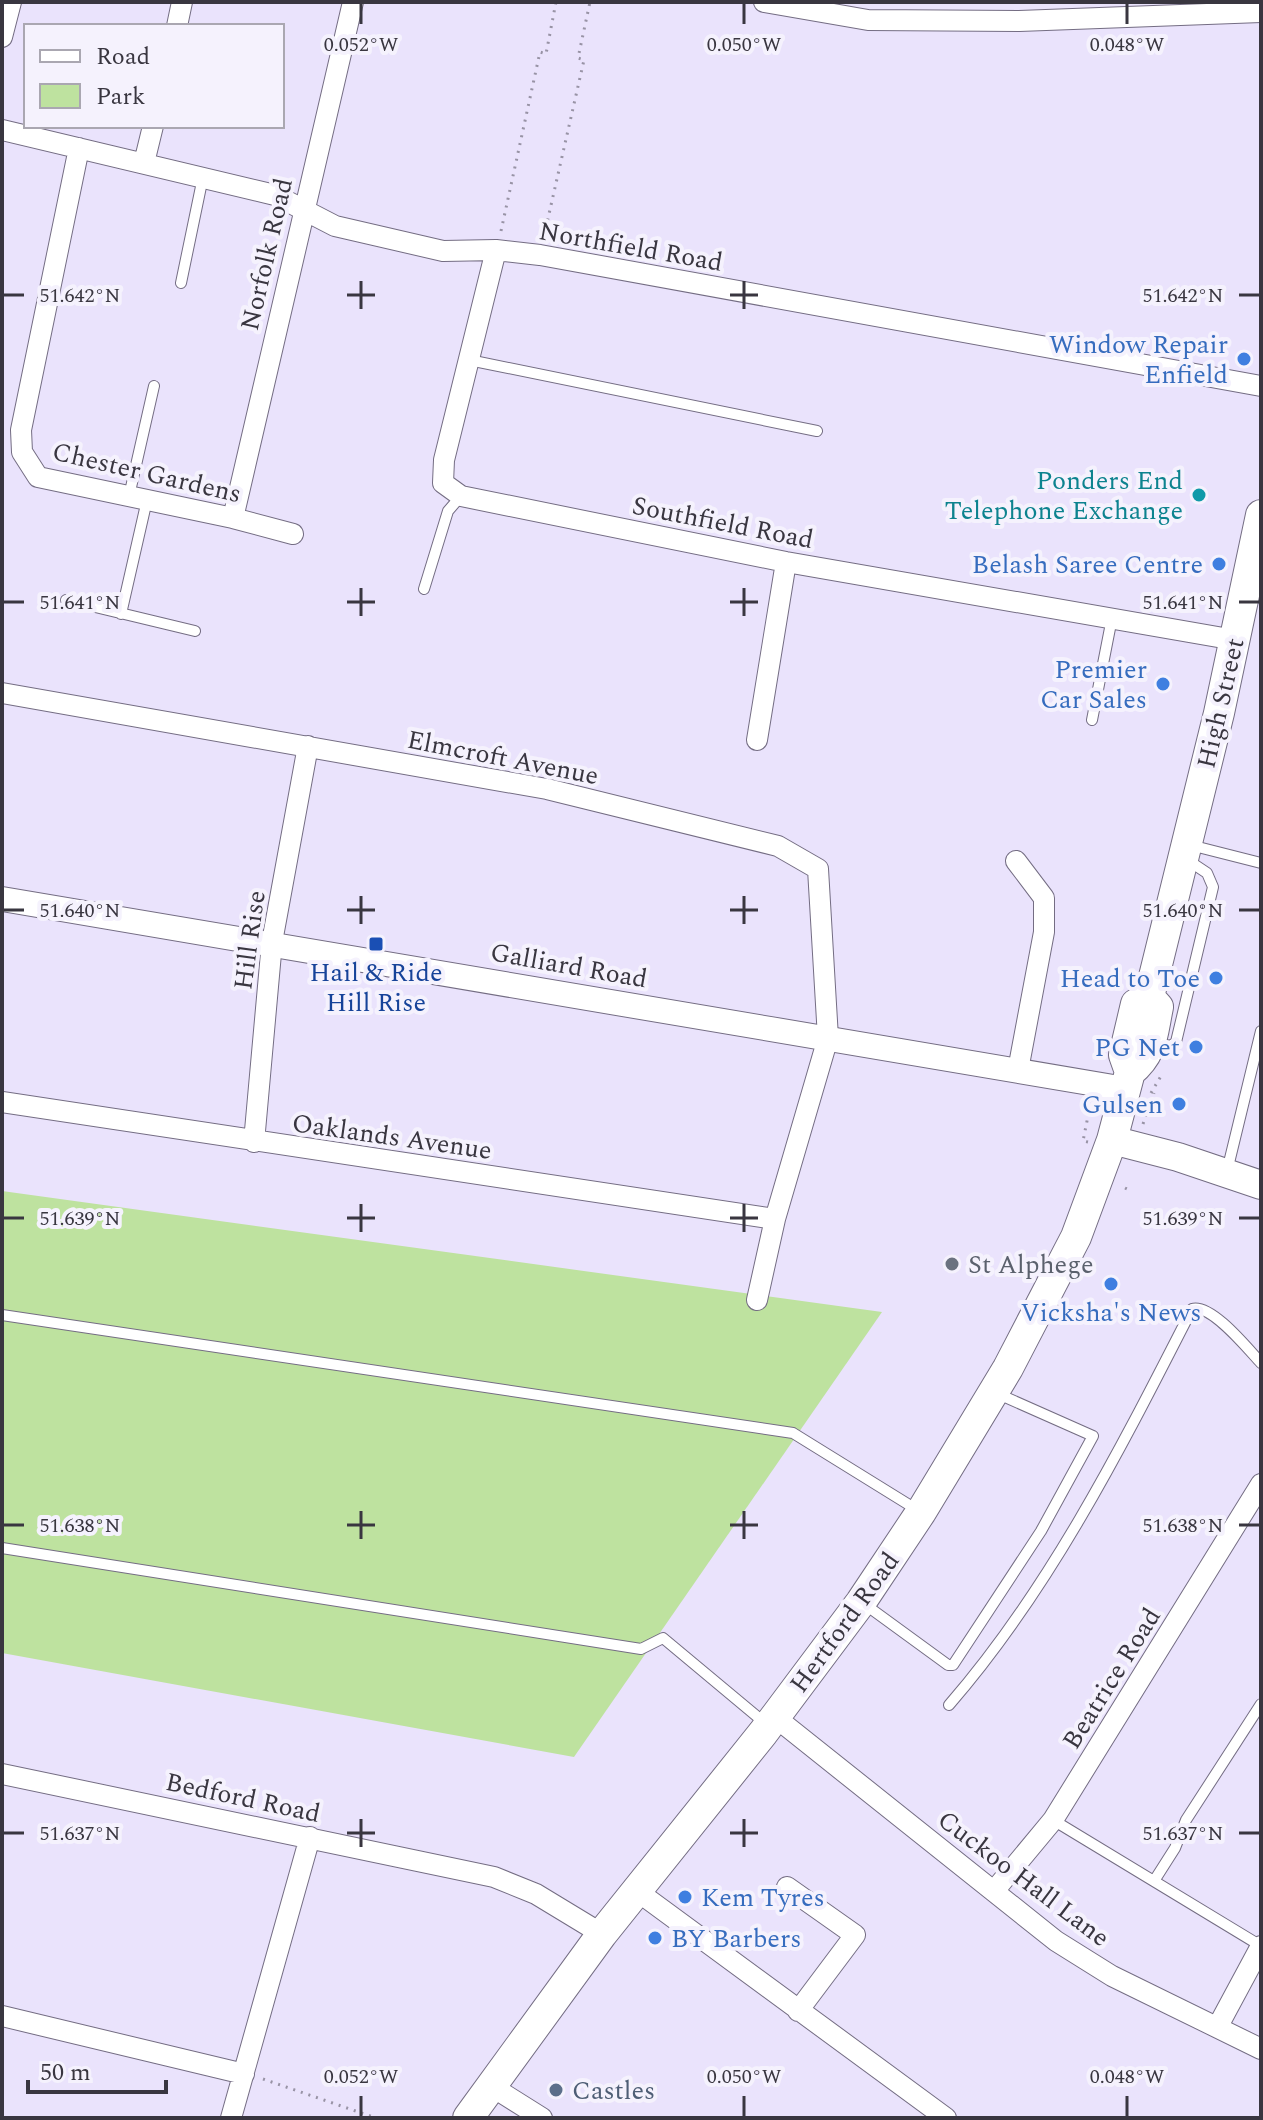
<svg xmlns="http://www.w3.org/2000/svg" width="1263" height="2120" font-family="Spectral,serif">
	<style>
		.green { fill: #bee29f }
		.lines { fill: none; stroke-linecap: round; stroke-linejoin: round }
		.service-casing { stroke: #746d83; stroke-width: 12 }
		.minor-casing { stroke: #746d83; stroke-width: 22 }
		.tertiary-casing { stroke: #746d83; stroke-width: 26 }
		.secondary-casing { stroke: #746d83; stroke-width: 30 }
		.primary-casing { stroke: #746d83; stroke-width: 32 }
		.path { stroke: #9893a5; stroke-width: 3; stroke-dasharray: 2 6; stroke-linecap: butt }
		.service { stroke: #fff; stroke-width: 10 }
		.minor { stroke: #fff; stroke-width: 20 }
		.tertiary { stroke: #fff; stroke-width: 24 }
		.secondary { stroke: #fff; stroke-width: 28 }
		.primary { stroke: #fff; stroke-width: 30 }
		.ticks { fill: none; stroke: #393640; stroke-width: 3 }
		.shop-dot { fill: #3f7fe0; stroke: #f5f2fd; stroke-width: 3 }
		.culture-dot { fill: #0f9aa8; stroke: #f5f2fd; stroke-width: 3 }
		.transit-dot { fill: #1a4fb4; stroke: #f5f2fd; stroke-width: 3 }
		.worship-dot { fill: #6b7280; stroke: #f5f2fd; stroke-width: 3 }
		.service-dot { fill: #5c6f8a; stroke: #f5f2fd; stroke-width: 3 }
		.labels { text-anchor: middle; stroke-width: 8; stroke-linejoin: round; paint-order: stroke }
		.street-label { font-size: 26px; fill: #393640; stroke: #f5f2fd }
		.shop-label { font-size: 26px; fill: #366cbe; stroke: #f5f2fd; text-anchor: end }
		.culture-label { font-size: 26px; fill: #0d838f; stroke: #f5f2fd; text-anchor: end }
		.transit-label { font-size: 26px; fill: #164399; stroke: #f5f2fd }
		.worship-label { font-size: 26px; fill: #5b616d; stroke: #f5f2fd; text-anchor: start }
		.service-label { font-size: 26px; fill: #4e5e75; stroke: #f5f2fd; text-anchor: start }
		.ticks-label { font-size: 20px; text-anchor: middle; fill: #393640; stroke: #f5f2fd; stroke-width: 8; stroke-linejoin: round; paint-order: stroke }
	</style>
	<rect width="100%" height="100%" fill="#eae3fc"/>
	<path class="green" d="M2,1191L882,1312L574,1757L2,1653Z"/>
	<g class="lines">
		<defs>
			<path id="service" d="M181,283L203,177
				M469,360L817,431
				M129,496L154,386
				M424,589L448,511L461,496
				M66,600L195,631
				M121,614L147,500
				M1092,720L1112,618
				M1190,845L1261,863
				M1154,1043L1171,1046L1176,1042L1213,887L1207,873L1186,859
				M1227,1171L1261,1031
				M2,1315L793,1433L919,1511
				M2,1548L641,1649L663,1638L766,1724
				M863,1603L948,1665H953L1041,1531L1093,1436L996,1393
				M949,1705C1050,1589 1122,1446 1192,1309C1211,1303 1248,1349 1261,1363
				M1053,1820L1261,1946
				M1154,1881L1175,1848L1186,1820L1261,1704"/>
			<path id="minor" d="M764,2L868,20L1019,21L1261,12
				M177,26L182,2
				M2,37L11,2
				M2,130L275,195L335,226L443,251L496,250L540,255L1261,386
				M79,148L21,430L22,452L38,477L233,518L293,534
				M144,163L153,126
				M496,250L444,460L443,483L461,496L786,562L1235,640
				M233,518L353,2
				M2,693L547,789L778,846L818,869L828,1038L775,1219L757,1300
				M757,740L786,562
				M1016,861L1044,898V932L1018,1070
				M2,1102L775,1219
				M254,1142L272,942L308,746
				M775,1717L1056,1941L1112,1976L1261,2049
				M2,1774L494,1877L536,1894L602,1934
				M787,1887L855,1935L798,2011
				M637,1891L946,2118
				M994,1891L1053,1820L1261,1484
				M2,2016L244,2074
				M1218,2026L1261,1946
				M491,2086L542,2118
				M231,2118L310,1837"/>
			<path id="tertiary" d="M2,899L1125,1089"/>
			<path id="secondary" d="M1112,1140L1178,1157L1261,1185"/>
			<path id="primary" d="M1130,1072C1153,1053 1152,1036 1158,1007L1149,997
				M468,2118L602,1934L763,1733L861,1602L921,1512L1008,1368L1076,1237L1112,1140L1130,1072L1124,1055L1136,1004L1149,997L1219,713L1261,515"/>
		</defs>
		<use href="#service" class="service-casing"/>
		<use href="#minor" class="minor-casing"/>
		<use href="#tertiary" class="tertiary-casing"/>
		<use href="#secondary" class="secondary-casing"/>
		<use href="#primary" class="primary-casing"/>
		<path class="path" d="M501,231L540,52L546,54L556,2
			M544,236L584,60L578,58L590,2
			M1151,1093L1161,1076
			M1143,1124L1154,1093
			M1088,1142L1083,1141L1090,1106
			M1125,1188L1129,1190
			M263,2079L376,2118"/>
		<use href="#service" class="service"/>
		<use href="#minor" class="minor"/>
		<use href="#tertiary" class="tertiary"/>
		<use href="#secondary" class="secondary"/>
		<use href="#primary" class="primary"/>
	</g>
	<path class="ticks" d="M361,4V24M744,4V24M1127,4V24M361,281V309M744,281V309M4,295H24M347,295H375M730,295H758M1239,295H1259M361,588V616M744,588V616M4,602H24M347,602H375M730,602H758M1239,602H1259M361,896V924M744,896V924M4,910H24M347,910H375M730,910H758M1239,910H1259M361,1204V1232M744,1204V1232M4,1218H24M347,1218H375M730,1218H758M1239,1218H1259M361,1511V1539M744,1511V1539M4,1525H24M347,1525H375M730,1525H758M1239,1525H1259M361,1819V1847M744,1819V1847M4,1833H24M347,1833H375M730,1833H758M1239,1833H1259M361,2096V2116M744,2096V2116M1127,2096V2116"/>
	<g class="shop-dot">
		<circle cx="1244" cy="359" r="8"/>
		<circle cx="1219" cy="564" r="8"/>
		<circle cx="1163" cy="684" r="8"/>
		<circle cx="1216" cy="978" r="8"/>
		<circle cx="1196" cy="1047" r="8"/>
		<circle cx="1179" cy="1104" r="8"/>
		<circle cx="1111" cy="1284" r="8"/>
		<circle cx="685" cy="1897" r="8"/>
		<circle cx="655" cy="1938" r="8"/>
	</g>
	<circle class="culture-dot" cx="1199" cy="495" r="8"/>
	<rect class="transit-dot" x="368" y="936" width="16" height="16" rx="4"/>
	<circle class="worship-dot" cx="952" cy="1264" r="8"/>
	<circle class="service-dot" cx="556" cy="2090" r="8"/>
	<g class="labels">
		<g class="street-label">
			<text transform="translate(631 246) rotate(10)" y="9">Northfield Road</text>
			<text transform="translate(266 254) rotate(-77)" y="9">Norfolk Road</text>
			<text transform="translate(147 472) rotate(13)" y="9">Chester Gardens</text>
			<text transform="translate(723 522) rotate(11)" y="9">Southfield Road</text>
			<text transform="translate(1220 703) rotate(-77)" y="9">High Street</text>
			<text transform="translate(503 757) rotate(11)" y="9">Elmcroft Avenue</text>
			<text transform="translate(249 940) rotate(-82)" y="9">Hill Rise</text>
			<text transform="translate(569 965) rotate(10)" y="9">Galliard Road</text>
			<text transform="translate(392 1136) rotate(8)" y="9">Oaklands Avenue</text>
			<text transform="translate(844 1622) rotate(-54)" y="9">Hertford Road</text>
			<text transform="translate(1111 1678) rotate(-58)" y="9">Beatrice Road</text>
			<text transform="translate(243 1797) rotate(12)" y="9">Bedford Road</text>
			<text transform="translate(1024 1878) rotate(37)" y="9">Cuckoo Hall Lane</text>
		</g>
		<g class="shop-label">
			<text x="1228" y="353">Window Repair<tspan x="1228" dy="30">Enfield</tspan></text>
			<text x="1203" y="573">Belash Saree Centre</text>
			<text x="1147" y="678">Premier<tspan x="1147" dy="30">Car Sales</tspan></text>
			<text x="1200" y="987">Head to Toe</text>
			<text x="1180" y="1056">PG Net</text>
			<text x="1163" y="1113">Gulsen</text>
			<text x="1111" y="1321" text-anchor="middle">Vicksha's News</text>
			<text x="701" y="1906" text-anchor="start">Kem Tyres</text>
			<text x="671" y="1947" text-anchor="start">BY Barbers</text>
		</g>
		<g class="culture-label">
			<text x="1183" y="489">Ponders End<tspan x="1183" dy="30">Telephone Exchange</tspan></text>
		</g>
		<g class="transit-label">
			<text x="376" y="981">Hail &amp; Ride<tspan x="376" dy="30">Hill Rise</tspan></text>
		</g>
		<g class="worship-label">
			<text x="968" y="1273">St Alphege</text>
		</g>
		<g class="service-label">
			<text x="572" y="2099">Castles</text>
		</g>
	</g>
	<g class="ticks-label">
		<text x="361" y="51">0.052°W</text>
		<text x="744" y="51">0.050°W</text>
		<text x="1127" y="51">0.048°W</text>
		<text x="80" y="302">51.642°N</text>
		<text x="1183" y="302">51.642°N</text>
		<text x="80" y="609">51.641°N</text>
		<text x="1183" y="609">51.641°N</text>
		<text x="80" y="917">51.640°N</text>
		<text x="1183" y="917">51.640°N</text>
		<text x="80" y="1225">51.639°N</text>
		<text x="1183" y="1225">51.639°N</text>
		<text x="80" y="1532">51.638°N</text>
		<text x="1183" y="1532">51.638°N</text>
		<text x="80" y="1840">51.637°N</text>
		<text x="1183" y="1840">51.637°N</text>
		<text x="361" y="2083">0.052°W</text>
		<text x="744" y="2083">0.050°W</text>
		<text x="1127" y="2083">0.048°W</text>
	</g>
	<rect width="1263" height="2120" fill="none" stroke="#393640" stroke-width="8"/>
	<rect x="24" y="24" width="260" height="104" fill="#f5f2fd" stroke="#aaa7b1" stroke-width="2"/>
	<rect x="40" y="50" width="40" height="12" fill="#ffffff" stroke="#aaa7b1" stroke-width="2"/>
	<text x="96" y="64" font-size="24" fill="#393640">Road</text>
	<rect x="40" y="84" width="40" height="24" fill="#bee29f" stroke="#aaa7b1" stroke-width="2"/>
	<text x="96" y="104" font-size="24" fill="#393640">Park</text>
	<path d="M28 2080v12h138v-12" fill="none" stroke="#393640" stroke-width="4"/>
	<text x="40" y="2080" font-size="24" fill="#393640" stroke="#f5f2fd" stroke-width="6" paint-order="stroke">50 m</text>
</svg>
